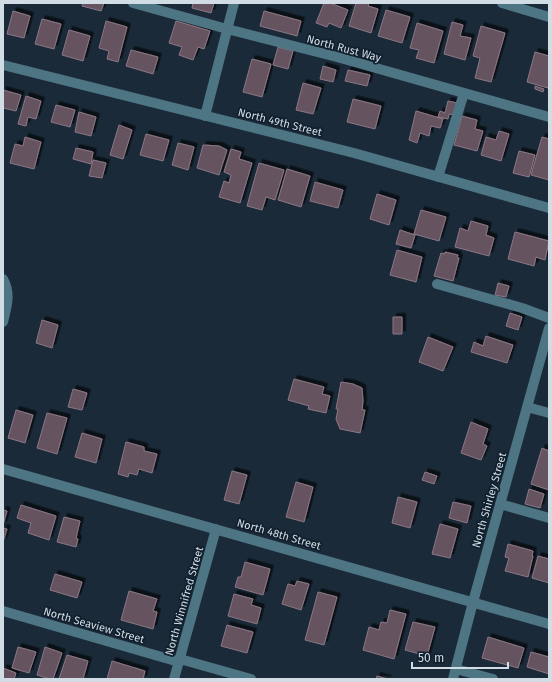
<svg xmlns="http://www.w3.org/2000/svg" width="552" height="682" font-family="'Fira Sans',sans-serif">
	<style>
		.building { fill: #665260; stroke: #8c7786; filter: url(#shadow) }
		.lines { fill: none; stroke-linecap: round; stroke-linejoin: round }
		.minor { stroke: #4e7583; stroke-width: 10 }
		.labels { text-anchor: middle; stroke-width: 3.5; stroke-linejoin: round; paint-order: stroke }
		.street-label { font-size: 11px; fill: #d2dce5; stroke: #11202e }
	</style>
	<defs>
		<filter id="shadow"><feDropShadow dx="3.5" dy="-3.5" stdDeviation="0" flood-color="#0009"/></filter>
	</defs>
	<rect width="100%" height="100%" fill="#1a2a38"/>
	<path class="building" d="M83,3H104L101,11L82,6Z
		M193,3H214L211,13L192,8Z
		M324,3H330L348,10L341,28L329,23L327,27L316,23Z
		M356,3H369L368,6L378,9L371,33L349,26Z
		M386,10L410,17L402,43L378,36Z
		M13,11L30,16L24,38L7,34Z
		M264,11L301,21L297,36L260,26Z
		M42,19L61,24L54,49L35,44Z
		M106,21L127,27L118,62L107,59L109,51L99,48Z
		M176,21L210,31L204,49L198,47L193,60L179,55L182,47L169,43Z
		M452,22L463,25L460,36L471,38L465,60L444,54Z
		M417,23L443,31L434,63L416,58L419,50L410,48Z
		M481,26L505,33L491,82L475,78L480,58L473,56Z
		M69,30L90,36L83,61L62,55Z
		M278,47L293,51L288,69L273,65Z
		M131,50L158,57L153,74L126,66Z
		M535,52L549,56V83L548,88L527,82Z
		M252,59L271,64L262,97L243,92Z
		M323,66L336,70L333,82L320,79Z
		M348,70L370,75L367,86L345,81Z
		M303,83L321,88L313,114L296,110Z
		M535,86L544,89L543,92L535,89Z
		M3,90L21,95L16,111L3,108Z
		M26,96L41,101L36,119L28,117L26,126L18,124Z
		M353,99L381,106L375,129L347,122Z
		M448,101L457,103L454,115L449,114L448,119L438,117L440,111L445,113Z
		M56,105L75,110L70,127L51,122Z
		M416,111L443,119L440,128L431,126L429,136L420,133L417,143L409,140Z
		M79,112L96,117L91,136L75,132Z
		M462,116L477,120L475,129L483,131L477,151L454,145Z
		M119,125L132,130L123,159L110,155Z
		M499,131L509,134L501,161L481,155L486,137L496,140Z
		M146,134L169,140L163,161L140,155Z
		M25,137L41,142L34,169L10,163L15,144L23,146Z
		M542,137L549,139V180L531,175Z
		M178,143L194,147L188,170L172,165Z
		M203,145L219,146L227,150L219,175L197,168Z
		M76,148L93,152L91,164L73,159Z
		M231,149L241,152L239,159L252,163L240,203L219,197L224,181L229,183L231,175L224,172Z
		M519,151L535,155L529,177L513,173Z
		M93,160L106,163L102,178L89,176Z
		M259,163L284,170L275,200L266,197L262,210L247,206Z
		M287,169L310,176L301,207L278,200Z
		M315,182L343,190L338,208L310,201Z
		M377,194L396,200L389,225L370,219Z
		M421,210L446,217L439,241L414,234Z
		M471,221L488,226L486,235L494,238L489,256L455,247L460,228L468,231Z
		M400,230L415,235L411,248L396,244Z
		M515,232L549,241L545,260L536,257L534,266L508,259Z
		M397,250L422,257L416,282L390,275Z
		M445,252L458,255L457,257L459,258L453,281L434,276L441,253L445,254Z
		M498,283L509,286L506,297L495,295Z
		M510,313L522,317L518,330L506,326Z
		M393,317H402V334H393Z
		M42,320L58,325L52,348L36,343Z
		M486,336L513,345L507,363L471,352L474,342L483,346Z
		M428,337L453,347L443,371L419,362Z
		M294,379L324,387L322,394L330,396L326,413L308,409L309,406L288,400Z
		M341,382L353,384L362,388L363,401L362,410H365L360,433L340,429L336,419L338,409H336Z
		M73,389L87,393L82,410L68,407Z
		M16,410L33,415L25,443L8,438Z
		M47,413L67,418L57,454L37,448Z
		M471,422L488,429L483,444L487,446L481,460L461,453Z
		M82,433L102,439L96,463L75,457Z
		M126,442L144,447V451L157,454L152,473L139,469L137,475L129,473L128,477L118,474Z
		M542,448L549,451V490L531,484Z
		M232,471L247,475L239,504L224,500Z
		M425,472L437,476L434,484L422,480Z
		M296,482L313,487L304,522L286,517Z
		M529,489L544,494L540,508L525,504Z
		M398,497L417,502L410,528L392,523Z
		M453,502L471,506L467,523L449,518Z
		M21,505L56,516L49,540L28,533L31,523L17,518Z
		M3,510L7,511L3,525Z
		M64,517L80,521L76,538L78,539L76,547L57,542Z
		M440,524L458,529L450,558L432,554Z
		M3,528L7,529L3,542Z
		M508,544L533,551L532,556H533L528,577L505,571L509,558L505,557Z
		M538,556L549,559V583L532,578Z
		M245,562L270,569L263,595L235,587L238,577H241Z
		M55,574L82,582L77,598L50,590Z
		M297,581L309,584L301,610L282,604L288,584L295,586Z
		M129,591L157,599L153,611L157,612L153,629L121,620Z
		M318,592L337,597L324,645L305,640Z
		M234,594L253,599L251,605L261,608L257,624L228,616Z
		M390,610L406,614L394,659L363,650L369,627L379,630L381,622L387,623Z
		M413,622L435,627L427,656L405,650Z
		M227,625L253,632L247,653L221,646Z
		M488,637L524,648L518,668L482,658Z
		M18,647L36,652L29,673L12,668Z
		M45,647L62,653L53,679H50L37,675Z
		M531,652L549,657V674L527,667Z
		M67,655L88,661L83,679H59Z
		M112,661L145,671L143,679H107Z
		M3,668L16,673L14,679H3Z
		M377,676L388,679H376Z"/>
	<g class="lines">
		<path class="minor" d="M133,3L227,29L337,57L549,117
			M502,3L549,17
			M3,65L354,153L549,208
			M205,116L234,3
			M438,177L464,93
			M3,279C11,292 7,307 3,322
			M437,284L522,308L549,318
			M527,407L549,413
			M3,469L549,624
			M500,504L549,518
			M3,611L179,662
			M180,659L251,679
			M456,669L493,679
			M174,679L216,529
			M453,679L473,602L549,328"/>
	</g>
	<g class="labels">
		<g class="street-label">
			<text transform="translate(344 48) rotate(15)" y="4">North Rust Way</text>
			<text transform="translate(280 122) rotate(14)" y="4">North 49th Street</text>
			<text transform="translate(489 500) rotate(-74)" y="4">North Shirley Street</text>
			<text transform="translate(279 534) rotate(16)" y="4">North 48th Street</text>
			<text transform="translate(184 601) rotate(-74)" y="4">North Winnifred Street</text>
			<text transform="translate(94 625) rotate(16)" y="4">North Seaview Street</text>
		</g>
	</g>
	<rect width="552" height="682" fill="none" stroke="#d2dce5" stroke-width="8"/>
	<path d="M412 662v6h96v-6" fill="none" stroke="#d2dce5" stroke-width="2"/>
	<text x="418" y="662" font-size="12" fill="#d2dce5" stroke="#11202e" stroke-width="3" paint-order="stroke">50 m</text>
</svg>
